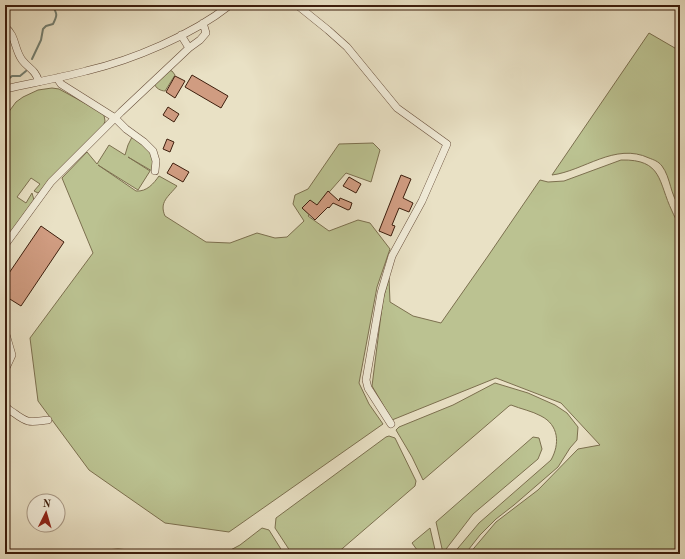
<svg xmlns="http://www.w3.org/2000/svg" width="685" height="559" font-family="'Old Standard TT',serif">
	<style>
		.green { fill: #bbc291; stroke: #7c704f }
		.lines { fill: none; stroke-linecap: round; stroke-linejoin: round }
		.stream { stroke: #737e70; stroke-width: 2 }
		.building { fill: #d09c81; stroke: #3d1e0d }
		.minor-casing { stroke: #684f3b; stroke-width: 8 }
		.minor { stroke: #f1ecd9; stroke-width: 7 }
	</style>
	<rect width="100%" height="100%" fill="#e9e1c5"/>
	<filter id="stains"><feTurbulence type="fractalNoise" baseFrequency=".005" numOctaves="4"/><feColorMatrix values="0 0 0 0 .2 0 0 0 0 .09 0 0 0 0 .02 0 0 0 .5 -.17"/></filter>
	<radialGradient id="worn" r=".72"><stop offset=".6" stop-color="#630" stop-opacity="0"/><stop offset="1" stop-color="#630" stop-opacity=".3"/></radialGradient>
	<path class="green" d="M649,33L680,51V207C670,195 671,178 662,166C658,161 654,160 649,158C615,142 584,171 552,175Z
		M168,70L172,71L175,75L165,91C161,91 155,88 155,84Z
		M52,88L59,89L101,112L104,115L105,121L103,127L89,139L38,193L34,191L40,184L31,178L17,197L26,203L32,193L34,200L10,234L5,230V117L16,102L23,97L38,90Z
		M132,137C139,140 148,147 152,155C154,159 152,166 152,171L128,157L150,171L138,190L98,165L136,191C147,192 154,183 159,176L177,186C168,197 159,202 165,216L206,242L230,243L257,233L275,238L287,237L304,221L293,204L295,195L308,189L339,144L373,143L380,150L371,182L346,173L308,216L329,231L358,220L370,223L390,249L377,287L359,383L369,404L383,424L229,532L165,523L89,470L38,401L30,338L93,253L62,178L87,152L97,164L109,145L125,155L128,145Z
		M621,160C663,159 658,182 672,211C674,216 677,221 680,225V554H469L496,522L538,490L578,449L600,445L561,403L496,378L392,420L372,386L383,299L389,278L390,302L413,316L441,323L488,256L540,180L548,182L564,181Z
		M495,383L528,393L555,405L567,413L578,427L577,440L570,448L558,467L514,505L496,519L480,535L465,554H453L479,523L551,460C560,444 559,425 541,416C532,411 521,409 511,405L509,406L423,480L412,457L396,430L399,427L453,405Z
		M389,436L395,438L416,481L415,486L336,554H292L275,528L276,518L386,437Z
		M533,437L539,438L542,449L538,459L473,514L443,553L436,522Z
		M262,528L269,530L284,554H223L240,545Z
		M430,528L436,554H420L412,543Z
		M118,549L178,554H96L106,550Z"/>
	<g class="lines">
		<path class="stream" d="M32,59L41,40L43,29L46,26L53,24C58,14 57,14 52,5
			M5,82L12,76H20L26,71"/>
	</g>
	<path class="building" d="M192,75L228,96L221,108L185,87Z
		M175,76L185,81L175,98L166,92Z
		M168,107L179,114L174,122L163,115Z
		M167,139L174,142L170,152L163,149Z
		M173,163L189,172L183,182L167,173Z
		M401,175L411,179L403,198L413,203L409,212L399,208L392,225L395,226L391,236L379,231Z
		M349,177L361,184L356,193L343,186Z
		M328,191L339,201L340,198L352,203L350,209L348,210L333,203L329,208L328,207L315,220L302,208L310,200L317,205Z
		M41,226L64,242L21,306L5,296V279Z"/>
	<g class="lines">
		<defs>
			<path id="minor" d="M297,5L328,30L347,47L397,108L447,144L422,201L392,256L381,293L366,380L368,388L391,424
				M5,27C16,35 14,49 22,60C29,69 35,69 39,82
				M181,35L189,48L200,40L206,33L203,23
				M57,78L61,84L115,118L126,129L144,142L153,151L156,161L155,171
				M5,89C32,83 59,78 86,71C133,60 192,35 230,5
				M5,245L51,182L121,112L189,48
				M5,331L12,355L5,370
				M5,405C7,409 11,411 14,413C29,424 30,422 48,420"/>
		</defs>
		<use href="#minor" class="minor-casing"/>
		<use href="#minor" class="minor"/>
	</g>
	<rect width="685" height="559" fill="none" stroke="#e9e1c5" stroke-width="20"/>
	<rect x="6" y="6" width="673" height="547" fill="none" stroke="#3d1e0d" stroke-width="2"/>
	<rect x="10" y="10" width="665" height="539" fill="none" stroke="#3d1e0d"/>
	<g transform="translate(46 513) rotate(5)"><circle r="19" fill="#f1ecd9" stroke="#a99a87"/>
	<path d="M0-3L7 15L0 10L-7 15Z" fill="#8f2418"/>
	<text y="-6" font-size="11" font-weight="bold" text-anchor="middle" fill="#3d1e0d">N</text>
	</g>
	<rect width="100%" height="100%" filter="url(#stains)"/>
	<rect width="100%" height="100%" fill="url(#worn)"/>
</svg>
